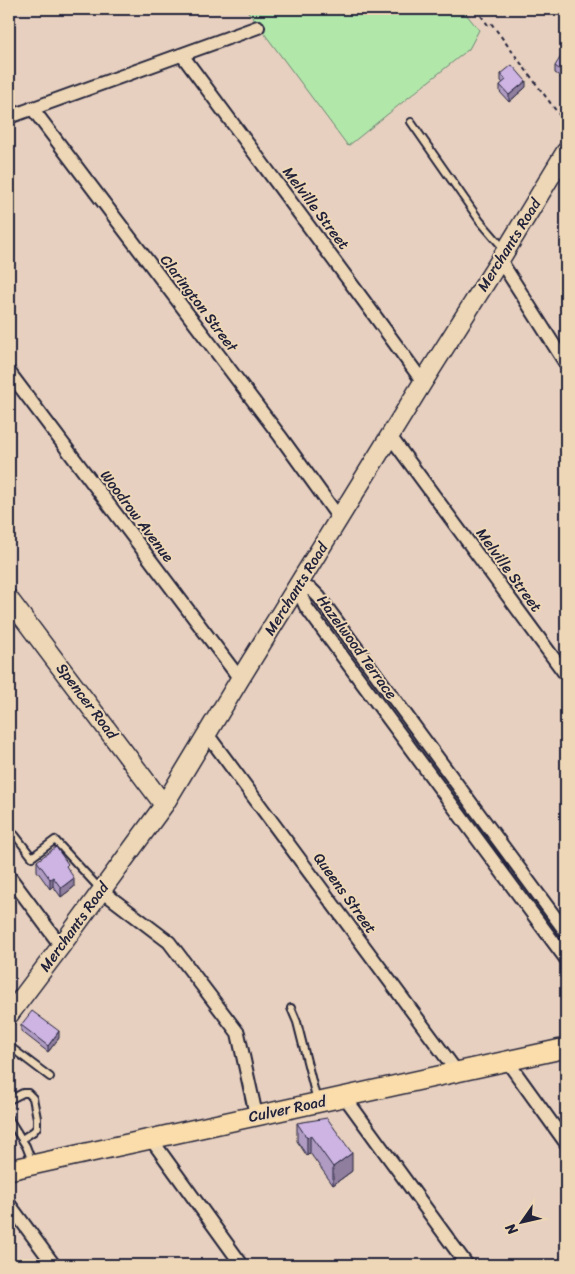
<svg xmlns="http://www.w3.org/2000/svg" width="575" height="1274" font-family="Sriracha,sans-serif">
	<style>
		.green { fill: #b2e7aa; stroke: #6a8472 }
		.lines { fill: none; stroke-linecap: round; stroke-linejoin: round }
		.lane-casing { stroke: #22223b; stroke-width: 10 }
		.street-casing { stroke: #22223b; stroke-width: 16 }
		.secondary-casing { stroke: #22223b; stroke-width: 21 }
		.primary-casing { stroke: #22223b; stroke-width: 22 }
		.path { stroke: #22223b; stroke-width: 2; stroke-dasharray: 4 4; stroke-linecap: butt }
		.lane { stroke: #edd7b6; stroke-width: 6 }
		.street { stroke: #edd7b6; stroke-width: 12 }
		.secondary { stroke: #edd7b6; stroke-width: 18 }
		.primary { stroke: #faddab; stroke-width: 19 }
		.wall { fill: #b09bc2; stroke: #22223b }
		.shaded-wall { fill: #907e9e; stroke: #22223b }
		.building { fill: #cdb4e2; stroke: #22223b }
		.labels { text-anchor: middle; stroke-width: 4; stroke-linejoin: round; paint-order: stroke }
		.street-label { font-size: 15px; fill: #22223b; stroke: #edd7b6 }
	</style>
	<rect width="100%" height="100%" fill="#e7d0bf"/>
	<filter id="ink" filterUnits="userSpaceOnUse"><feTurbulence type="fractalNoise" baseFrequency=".02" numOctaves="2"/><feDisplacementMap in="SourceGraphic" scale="10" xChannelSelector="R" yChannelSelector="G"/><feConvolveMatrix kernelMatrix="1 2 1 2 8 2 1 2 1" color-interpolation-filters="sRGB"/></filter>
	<g filter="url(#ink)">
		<path class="green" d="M246,9H462L479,30L469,49L348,146Z"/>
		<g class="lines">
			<defs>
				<path id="lane" d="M411,122L480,221L505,250
					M9,840L15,835L32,857L55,840L101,890
					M291,1008L297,1022L317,1101
					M9,1046L50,1077
					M9,1100L23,1093H28L33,1098L37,1118V1127L34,1131L22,1139
					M9,1119L26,1146L33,1164"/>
				<path id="street" d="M182,55L364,301L423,382
					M32,108L280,436L339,518
					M9,117L258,27
					M500,260L566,364
					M9,372L240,679
					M390,436L566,675
					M298,585L302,598L306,607L566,959
					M298,585L312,590L319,597L566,932
					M207,734L457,1072
					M9,876L61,946
					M102,891L169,942L238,1033L256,1115
					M507,1061L566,1143
					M344,1096L467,1265
					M151,1139L242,1265
					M9,1204L54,1265"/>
				<path id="secondary" d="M9,599L164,805
					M9,1015L61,946L164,805L240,679L423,382L500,260L566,151"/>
				<path id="primary" d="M9,1170L566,1048"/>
			</defs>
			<use href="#lane" class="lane-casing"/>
			<use href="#street" class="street-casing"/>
			<use href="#secondary" class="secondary-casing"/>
			<use href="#primary" class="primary-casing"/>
			<path class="path" d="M476,9L488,25L491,23L566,124"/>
			<use href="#lane" class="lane"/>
			<use href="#street" class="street"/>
			<use href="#secondary" class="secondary"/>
			<use href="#primary" class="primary"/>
		</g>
		<path class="wall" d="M566,55V80L555,73V66Z
			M501,74L526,87L509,102L500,92V85L503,83L501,81Z
			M37,861L68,870L74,887L61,897L53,886L50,889L37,871Z
			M21,1025L59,1038L48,1052L21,1031Z
			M297,1123L352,1171L333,1185L310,1153L307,1156L297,1141Z"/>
		<path class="shaded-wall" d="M526,81V87L509,102V95Z
			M53,877V886L50,889V879Z
			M74,878V887L61,897V888Z
			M59,1031V1038L48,1052V1046Z
			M310,1135V1153L307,1156V1138Z
			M352,1153V1171L333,1185V1167Z"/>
		<path class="building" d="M563,53L566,55V74L555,66Z
			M512,65L526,81L509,95L500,85L506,80L501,74Z
			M56,847L68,864L66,866L74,878L61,888L53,877L50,879L37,861Z
			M32,1011L59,1031L48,1046L21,1025Z
			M327,1118L352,1153L333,1167L310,1135L307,1138L297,1123Z"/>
	</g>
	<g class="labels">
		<g class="street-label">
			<text transform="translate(316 208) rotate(53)" y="5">Melville Street</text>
			<text transform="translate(509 245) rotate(-58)" y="5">Merchants Road</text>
			<text transform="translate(199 303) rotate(53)" y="5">Clarington Street</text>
			<text transform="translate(137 516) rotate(53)" y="5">Woodrow Avenue</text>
			<text transform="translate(509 570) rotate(54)" y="5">Melville Street</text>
			<text transform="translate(296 589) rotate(-58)" y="5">Merchants Road</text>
			<text transform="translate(357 647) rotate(54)" y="5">Hazelwood Terrace</text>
			<text transform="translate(87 701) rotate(53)" y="5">Spencer Road</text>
			<text transform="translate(345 893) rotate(54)" y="5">Queens Street</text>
			<text transform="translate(74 927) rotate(-54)" y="5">Merchants Road</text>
			<text transform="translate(287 1109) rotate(-12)" y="5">Culver Road</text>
		</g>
	</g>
	<rect width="575" height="1274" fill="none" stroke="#edd7b6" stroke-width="30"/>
	<rect x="15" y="15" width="545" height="1244" fill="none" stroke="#22223b" stroke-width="2" filter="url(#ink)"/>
	<g transform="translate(522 1222) rotate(236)" stroke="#edd7b6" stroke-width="4" paint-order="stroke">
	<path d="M0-4L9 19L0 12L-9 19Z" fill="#22223b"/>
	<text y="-8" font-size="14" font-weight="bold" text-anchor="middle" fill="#22223b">N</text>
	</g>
</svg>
